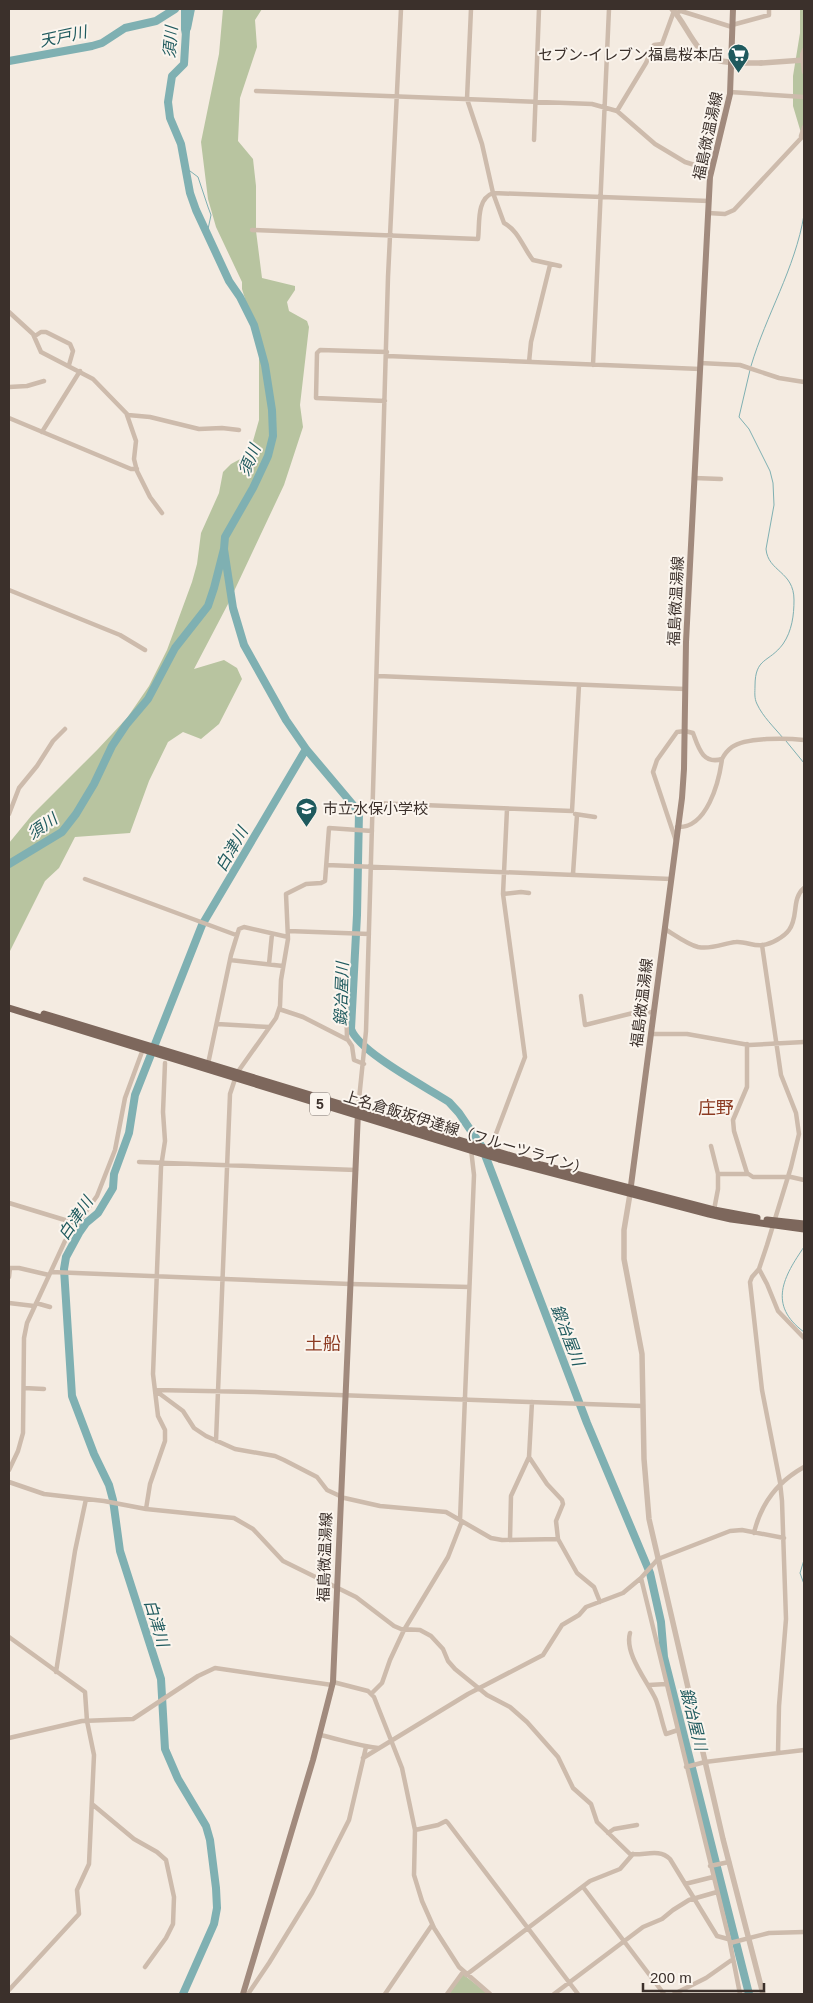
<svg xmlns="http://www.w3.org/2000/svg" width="813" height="2003" font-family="Helvetica,'Noto Sans JP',sans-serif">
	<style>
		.green { fill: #b8c4a0 }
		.water { fill: #7fb0b2 }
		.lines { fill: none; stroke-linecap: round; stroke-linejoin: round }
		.stream { stroke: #7fb0b2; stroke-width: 1 }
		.river { stroke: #7fb0b2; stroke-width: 8 }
		.minor { stroke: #cdbbac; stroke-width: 4.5 }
		.tertiary { stroke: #cdbbac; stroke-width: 5.5 }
		.secondary { stroke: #a18a7d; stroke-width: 6 }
		.primary { stroke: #7d675c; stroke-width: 7 }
		.tertiary-bridge { stroke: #cdbbac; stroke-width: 5.5 }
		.labels { text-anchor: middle; stroke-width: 4; stroke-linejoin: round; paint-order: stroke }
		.shield { fill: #fbf5ee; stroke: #756b66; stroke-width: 1 }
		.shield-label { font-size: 14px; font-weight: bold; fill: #3b302b }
		.poi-label { font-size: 15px; fill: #3b302b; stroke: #fbf5ee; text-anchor: end }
		.street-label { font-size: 15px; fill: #3b302b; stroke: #fbf5ee }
		.water-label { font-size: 16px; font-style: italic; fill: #1f5a5e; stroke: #fbf5ee }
		.quarter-label { font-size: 18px; fill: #8c3b22; stroke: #fbf5ee }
	</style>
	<rect width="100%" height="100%" fill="#f4ebe1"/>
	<path class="green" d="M223,9H262L255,20L257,47L240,98L238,141L253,159L256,186V231L262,278L295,286V290L287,302L289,311L307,321L309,327L300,405L303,427L284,485L228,604L194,669L224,660L237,668L242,679L219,724L201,739L183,732L168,742L149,781L130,833L75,837L59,868L45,881L9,953V843L32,815L98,749L127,718L149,686L167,650L192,582L197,564L201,533L219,493L223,472L231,464L244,457L253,441L259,420V345L242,289V282L216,227L208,199L201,142L219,54Z
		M800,9H804V143L793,106V76L800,33Z
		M463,1974L488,1994H449Z"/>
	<path class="water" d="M181,9H195L191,29L184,43L181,30Z"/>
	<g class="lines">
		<path class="stream" d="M186,168L198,177L208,207L211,215L207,234
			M751,366C766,315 795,269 804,215
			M750,370L739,417L749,429L770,471L773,483L774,505L766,549C768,572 794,571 794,600C794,615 792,631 783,644C769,663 755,657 755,686C755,692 754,698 757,704C763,717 774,727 783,738
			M786,741L804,763
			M804,1247C784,1276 767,1305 804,1332
			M804,1560L800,1573L804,1584"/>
		<path class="river" d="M9,61L92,46L102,43L125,28L156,21L175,9
			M224,549L233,608L244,645L286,720L306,749L359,812L357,915L351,1029C359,1052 426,1087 449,1102L459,1113L482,1147L587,1423L650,1573L661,1622L664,1657L749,1994
			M9,864L62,832L76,814L94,784L112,746L126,725L148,699L175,648L208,606L214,588L224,549L225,537L253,488L268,456L273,436L272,410L265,365L254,325L240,297L229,281L196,210L190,193L181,144L170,118L168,102L172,76L184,64L186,31
			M183,1994L214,1924L217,1908L216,1888L210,1840L206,1826L178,1779L165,1749L161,1679L120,1551L113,1500L109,1485L94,1454L72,1396L64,1269L66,1257L79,1233L86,1223L98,1213L113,1188L114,1174L129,1133L135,1095L202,925L306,749"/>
		<path class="minor" d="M471,9L467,99L482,144L493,193L504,223C519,231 523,248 533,260L560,266
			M676,13L681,11L732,27
			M732,25L769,15V9
			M804,50L802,55L804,72
			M256,91L592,104L617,111L655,144L685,162L711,170
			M730,92L804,97
			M617,111L646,63L654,45L662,44L674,11
			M801,136L804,127
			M534,140L539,9
			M708,213L725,214L734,210L804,135
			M252,230L478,239C480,224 476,199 493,193L709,201
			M9,312L33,334L41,352L93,379L128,415L150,417L199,429L222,428L239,430
			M35,336L41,332H46L70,344L73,351L69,365
			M387,356L700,369
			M529,362L531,342L550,265
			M700,363L740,365L779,378L804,382
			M593,365L609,9
			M9,387L27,386L44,381
			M385,401L316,398L317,353L320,350L387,352
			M127,415L136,441L134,459L137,471L150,497L162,513
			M9,418L131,469H137
			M42,432L80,371
			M694,478L721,479
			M9,590L120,635L145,650
			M378,676L685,689
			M373,803L572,811L579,685
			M9,814L19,788L37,766L53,741L65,729
			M575,814L595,817
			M677,827C707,829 719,782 722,759
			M676,841L653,772L657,760L677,732L685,731L693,733C698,746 702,765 722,759C724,755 728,750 732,747C746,737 787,738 804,740
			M327,865L671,879
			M573,874L577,815
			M85,879L236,935
			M503,894L521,892L529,893
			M665,929C675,935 687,944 698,947C712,950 724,943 736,942C745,941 755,947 763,945C771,944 784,937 789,930C799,917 791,899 804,888
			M288,931L369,934
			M762,945L781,1075L796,1113L799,1134L791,1167L767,1245L759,1269L752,1277L750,1282L762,1390L780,1482L782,1501L786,1619L779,1706L778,1753
			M230,960L283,966
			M269,964L272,934
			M346,995L347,1039
			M581,996L585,1025L633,1013L654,1012
			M279,1009L303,1017L348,1040L352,1046L354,1060L364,1064
			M217,1024L269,1027
			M651,1034H687L749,1045L804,1042
			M747,1044V1087L733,1120L734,1131L747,1173L753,1177H791L804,1180
			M208,1064L231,955L239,929L244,927L288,937
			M358,1109L366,1031L388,277L401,9
			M711,1146L718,1174V1189L714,1210
			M495,1151L494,1139L525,1057L503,894L507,809
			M139,1162L356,1170
			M718,1174H747
			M9,1203L78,1224
			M9,1268H19L49,1275
			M759,1269L767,1284L778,1311L804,1338
			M51,1272L350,1284L469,1287
			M9,1277L10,1268
			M9,1303L34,1306
			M36,1303L50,1307
			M24,1388L44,1389
			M155,1390L255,1392L643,1406
			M156,1391L183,1411L194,1428L206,1436L235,1449L275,1456L284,1460L317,1477L327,1490L340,1496
			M216,1441L230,1094L237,1073L276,1018L280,1006L281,980L288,939L286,894L306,884L321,883L325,881L329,828L372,831
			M529,1457L547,1484L562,1500L563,1504L556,1521L558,1539L577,1573L594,1587L600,1602
			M9,1470L18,1451L23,1433L24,1338L27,1323L65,1241L97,1196L115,1150L125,1098L143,1049
			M9,1482L44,1494L104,1501L146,1509L234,1518L253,1529L283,1561L356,1597L394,1626L401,1629L420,1630L431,1636L443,1649L448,1661L455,1669L487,1695L510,1707L527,1722L558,1757L573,1788L591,1804L597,1822L630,1854C644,1856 659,1848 670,1859L717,1936L728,1939
			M340,1497L380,1506L446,1512L491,1538L502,1540L558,1539
			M146,1509L150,1484L165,1441V1430L158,1416L153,1374L161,1167L165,1141L163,1112L165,1063
			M460,1520L474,1175L471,1149
			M754,1533C761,1503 777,1482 804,1467
			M510,1539L511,1496L529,1457L532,1402
			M641,1578L730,1943L740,1994
			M630,1633C624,1654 648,1682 656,1700C660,1711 662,1723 666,1734L678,1730
			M9,1637L85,1692L87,1721L94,1755L89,1864L77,1890L79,1914L9,1990
			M56,1672L75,1551L86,1499
			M333,1682L368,1691L374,1697L402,1768L415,1830L414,1875L422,1901L434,1928L459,1967L490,1994
			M649,1685L666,1684
			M372,1693L382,1683L390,1660L404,1630L448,1557L462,1521
			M320,1735C339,1739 358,1746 378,1748
			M9,1738L82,1721L133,1719L198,1676L215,1668L332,1685
			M363,1758L468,1694L543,1655L562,1625L579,1615L586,1607L623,1593L641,1578L658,1559L730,1531L742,1530L784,1538
			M686,1767L705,1762L804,1750
			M92,1804L134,1839L157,1852L166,1860L174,1897L173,1924L166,1938L145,1967
			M415,1830L438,1825L446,1821L448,1823L578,1994
			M608,1833L614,1829L637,1825
			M710,1866L729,1862
			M685,1884L713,1877
			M583,1887L664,1994
			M730,1943L769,1933L804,1932
			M466,1975L590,1881L620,1869L633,1854
			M248,1994L269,1963L312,1893L349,1820L366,1747
			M385,1994L432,1925
			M447,1994L463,1972
			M554,1994L643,1927L662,1919L673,1910L689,1900L717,1892
			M674,1994L706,1978L733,1959"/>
		<path class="tertiary" d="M672,9C687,24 695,55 717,60C731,64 747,63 761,63
			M630,1194L624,1230V1259L642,1354L644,1459L649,1519L723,1839L763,1994"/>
		<path class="secondary" d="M630,1193L682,798L684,769L686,642L710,177L730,94L733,9
			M243,1994L313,1760L333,1682L358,1112"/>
		<path class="primary" d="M9,1008L499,1159L709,1214L731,1219L804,1229
			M44,1014L541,1165L714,1210L757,1218
			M767,1220L804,1224"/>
		<path class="tertiary-bridge" d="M761,63L804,60"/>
	</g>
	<defs>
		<symbol id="supermarket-pin" viewBox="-11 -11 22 30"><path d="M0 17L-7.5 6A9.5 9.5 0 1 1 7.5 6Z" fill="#1f5a5e" stroke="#fbf5ee"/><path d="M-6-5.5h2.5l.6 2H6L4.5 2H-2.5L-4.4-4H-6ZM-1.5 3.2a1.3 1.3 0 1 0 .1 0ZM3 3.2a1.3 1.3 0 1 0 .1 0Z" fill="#fff"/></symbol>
		<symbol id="school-pin" viewBox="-11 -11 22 30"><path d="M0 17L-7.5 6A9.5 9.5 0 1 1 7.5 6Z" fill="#1f5a5e" stroke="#fbf5ee"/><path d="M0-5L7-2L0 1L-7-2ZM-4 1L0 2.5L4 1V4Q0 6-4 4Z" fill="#fff"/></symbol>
	</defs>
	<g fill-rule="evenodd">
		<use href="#supermarket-pin" x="726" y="42" width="25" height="34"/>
		<use href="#school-pin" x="294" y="796" width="25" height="34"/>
	</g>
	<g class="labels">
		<rect class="shield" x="310" y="1092.5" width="20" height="23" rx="4"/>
		<g class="shield-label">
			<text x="320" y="1109">5</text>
		</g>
		<g class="poi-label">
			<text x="723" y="60">セブン-イレブン福島桜本店</text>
			<text x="323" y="814" text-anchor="start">市立水保小学校</text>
		</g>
		<g class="street-label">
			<text transform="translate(708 136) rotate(-78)" y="5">福島微温湯線</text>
			<text transform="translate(676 601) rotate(-87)" y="5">福島微温湯線</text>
			<text transform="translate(642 1003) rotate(-83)" y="5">福島微温湯線</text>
			<text transform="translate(466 1133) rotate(17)" y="5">上名倉飯坂伊達線（フルーツライン）</text>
			<text transform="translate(325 1557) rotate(-88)" y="5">福島微温湯線</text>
		</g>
		<g class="water-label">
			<text transform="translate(63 36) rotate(-12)" y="6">天戸川</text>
			<text transform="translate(170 42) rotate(-86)" y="6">須川</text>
			<text transform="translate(249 460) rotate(-67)" y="6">須川</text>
			<text transform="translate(42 826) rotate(-35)" y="6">須川</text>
			<text transform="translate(231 849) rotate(-60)" y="6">白津川</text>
			<text transform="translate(341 994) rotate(-88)" y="6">鍛冶屋川</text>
			<text transform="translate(75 1218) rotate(-56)" y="6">白津川</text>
			<text transform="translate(568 1335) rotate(69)" y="6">鍛冶屋川</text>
			<text transform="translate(157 1623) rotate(73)" y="6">白津川</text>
			<text transform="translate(694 1719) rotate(76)" y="6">鍛冶屋川</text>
		</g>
		<g class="quarter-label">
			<text x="716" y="1114">庄野</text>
			<text x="323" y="1350">土船</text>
		</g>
	</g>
	<rect width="813" height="2003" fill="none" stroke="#3b302b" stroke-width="20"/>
	<path d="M643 1983v8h121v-8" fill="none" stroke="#3b302b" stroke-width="2.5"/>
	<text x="650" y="1983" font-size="15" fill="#3b302b" stroke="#fbf5ee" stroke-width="4" paint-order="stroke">200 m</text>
</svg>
